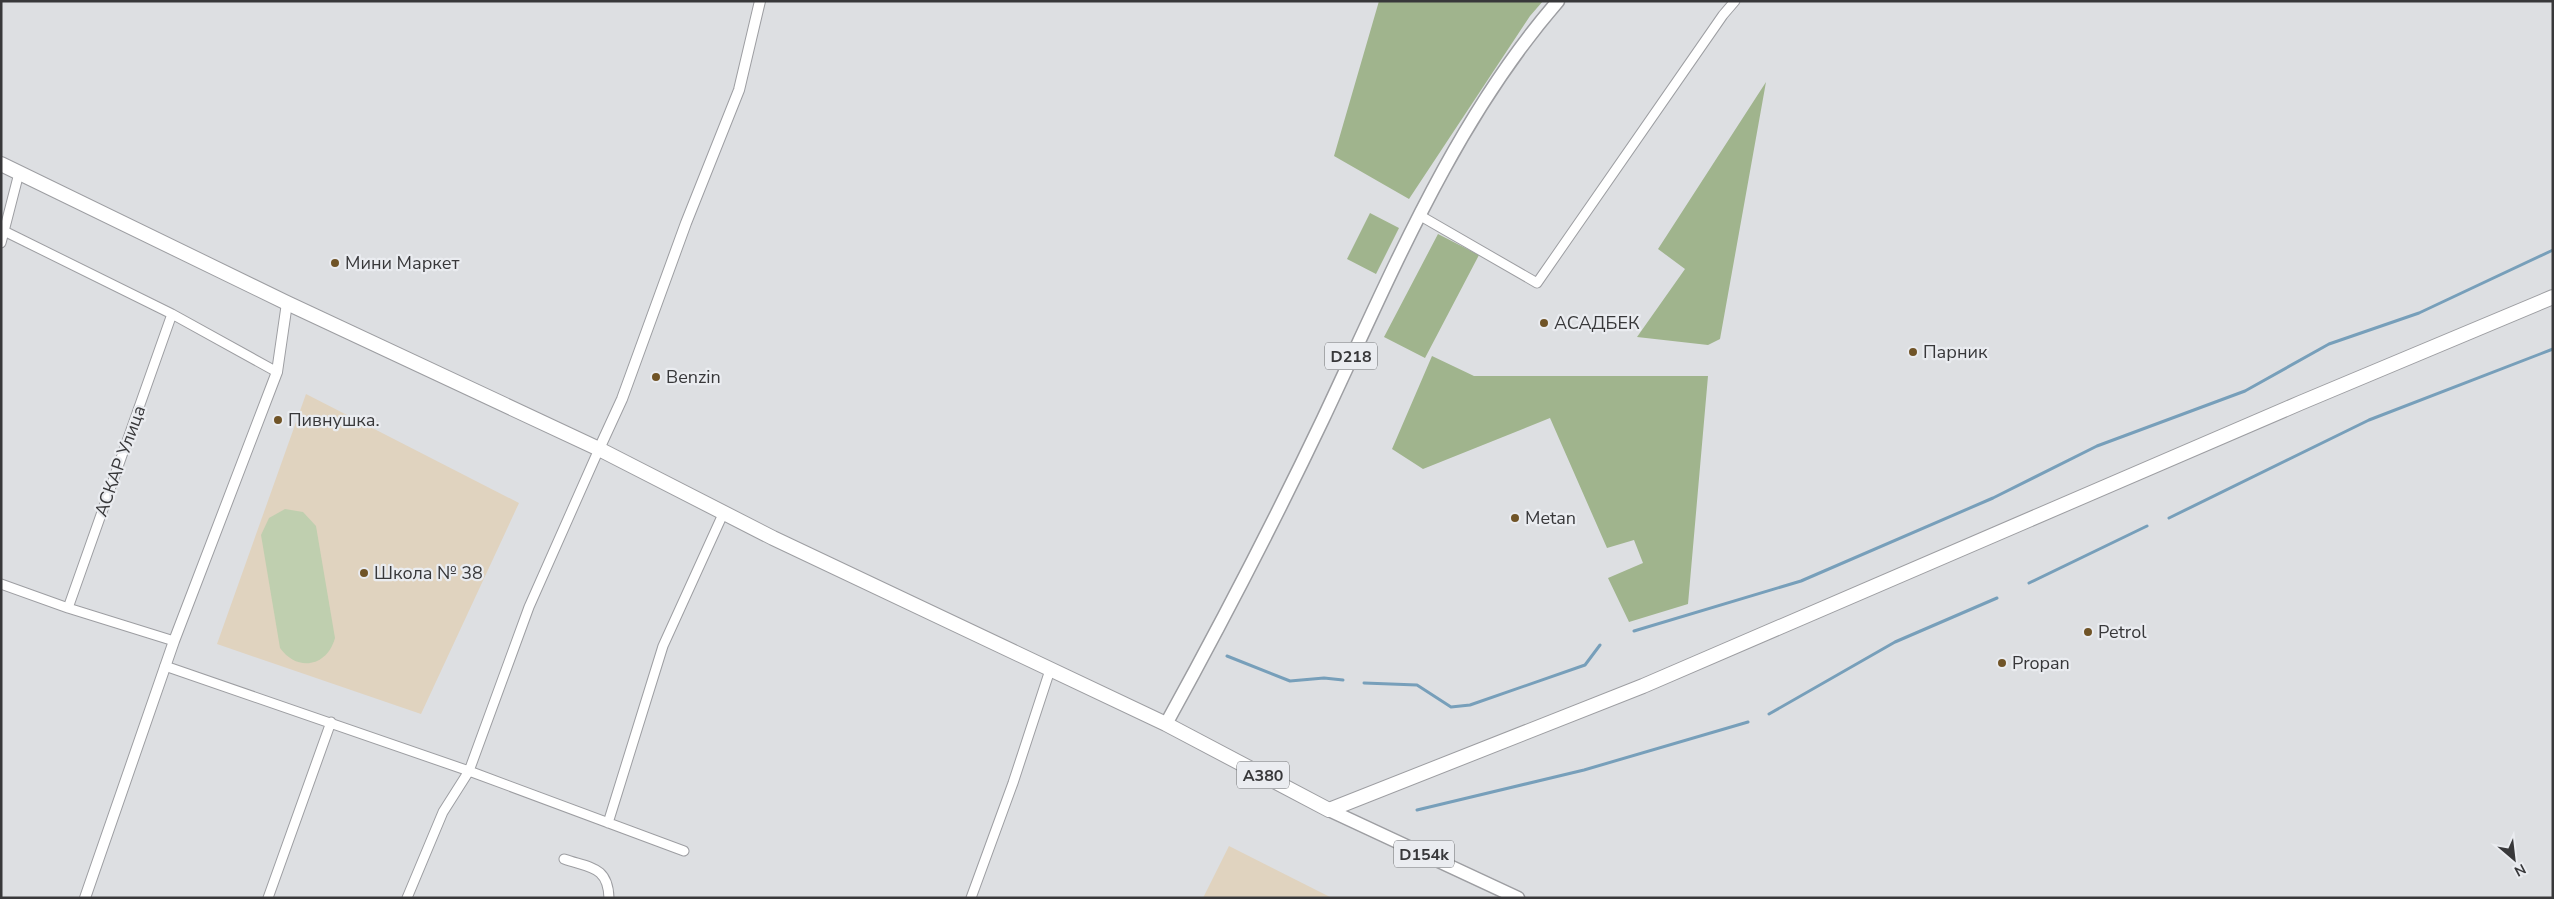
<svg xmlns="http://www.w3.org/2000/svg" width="2554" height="899" font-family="'Nunito Sans',sans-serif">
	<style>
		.education { fill: #e0d3bf }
		.green { fill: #bfcfaf }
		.forest { fill: #a0b48d }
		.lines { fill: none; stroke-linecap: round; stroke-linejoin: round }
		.stream { stroke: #779fba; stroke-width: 3 }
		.minor-casing { stroke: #9d9ea2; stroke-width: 11 }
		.tertiary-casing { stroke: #9d9ea2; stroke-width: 12 }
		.primary-casing { stroke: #9d9ea2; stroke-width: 15 }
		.trunk-casing { stroke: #9d9ea2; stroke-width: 16 }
		.minor { stroke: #fff; stroke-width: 9 }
		.tertiary { stroke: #fff; stroke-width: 10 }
		.primary { stroke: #fff; stroke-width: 12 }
		.trunk { stroke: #fff; stroke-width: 14 }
		.poi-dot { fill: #705427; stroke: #eaecf0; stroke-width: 2 }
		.labels { text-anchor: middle; stroke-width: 4.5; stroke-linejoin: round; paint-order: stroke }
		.shield { fill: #eaecf0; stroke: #6d6e71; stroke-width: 1 }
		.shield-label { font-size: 16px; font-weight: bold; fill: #38383a }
		.poi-label { font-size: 18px; fill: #38383a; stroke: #eaecf0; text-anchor: start }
		.street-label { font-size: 18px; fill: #38383a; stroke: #eaecf0 }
	</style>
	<rect width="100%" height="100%" fill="#dddfe2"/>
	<path class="education" d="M306,394L519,503L421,714L217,644Z
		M1229,846L1332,898H1203Z"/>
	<path class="green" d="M285,509L303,512L316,526L335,638C327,667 297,672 280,648L261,535L269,518Z"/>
	<path class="forest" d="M1379,1H1543L1530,16L1409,199L1334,156Z
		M1766,82L1720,339L1708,345L1637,337L1685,269L1658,249Z
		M1370,213L1399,228L1376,274L1347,259Z
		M1438,234L1479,255L1425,358L1384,337Z
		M1432,356L1474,376H1708L1688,604L1629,622L1608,578L1643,563L1634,540L1607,548L1550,418L1423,469L1392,449Z"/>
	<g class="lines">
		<path class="stream" d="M2169,518L2369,420L2553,349
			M2029,583L2147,526
			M1634,631L1801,581L1993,498L2097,446L2245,391L2329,344L2419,313L2553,250
			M1227,656L1290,681L1324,678L1343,680
			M1364,683L1417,685L1451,707L1470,705L1585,665L1600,645
			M1769,714L1895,642L1997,598
			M1417,810L1584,770L1748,722"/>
		<defs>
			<path id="minor" d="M1419,215L1537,283L1723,15L1735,1
				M4,231L172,314L277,372
				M1,243L19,173
				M1,584L68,608L174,641
				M68,608L172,314
				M165,666L469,771L684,851
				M608,823L663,646L723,514
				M564,859C590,868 608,866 609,898
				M268,898L331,722
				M407,898L443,812L469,771L529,607L599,449
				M971,898L1013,783L1050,670"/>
			<path id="tertiary" d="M599,449L622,399L686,223L739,90L760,1
				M85,898L174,641L277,372L287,303"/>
			<path id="primary" d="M1166,724C1221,624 1274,522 1323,419C1391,275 1453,122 1558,1
				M1329,810L1518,898"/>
			<path id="trunk" d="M1,164L287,303L599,449L773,538L1166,724L1329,810L1643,686L2300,403L2553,297"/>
		</defs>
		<use href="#minor" class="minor-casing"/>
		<use href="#tertiary" class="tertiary-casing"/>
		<use href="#primary" class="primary-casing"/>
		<use href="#trunk" class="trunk-casing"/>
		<use href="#minor" class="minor"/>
		<use href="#tertiary" class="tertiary"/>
		<use href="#primary" class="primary"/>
		<use href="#trunk" class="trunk"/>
	</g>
	<g class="poi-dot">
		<circle cx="335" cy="263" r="5"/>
		<circle cx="1544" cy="323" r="5"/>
		<circle cx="1913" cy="352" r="5"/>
		<circle cx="656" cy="377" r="5"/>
		<circle cx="278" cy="420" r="5"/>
		<circle cx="1515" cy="518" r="5"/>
		<circle cx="364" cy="573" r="5"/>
		<circle cx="2088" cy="632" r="5"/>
		<circle cx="2002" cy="663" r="5"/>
	</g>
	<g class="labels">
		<g class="shield">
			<rect x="1325" y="342.5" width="52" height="27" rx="4"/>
			<rect x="1237" y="761.5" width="52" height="27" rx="4"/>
			<rect x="1394" y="840.5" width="60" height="27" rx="4"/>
		</g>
		<g class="shield-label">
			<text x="1351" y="362">D218</text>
			<text x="1263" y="781">A380</text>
			<text x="1424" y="860">D154k</text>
		</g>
		<g class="poi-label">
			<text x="345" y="269">Мини Маркет</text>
			<text x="1554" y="329">АСАДБЕК</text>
			<text x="1923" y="358">Парник</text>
			<text x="666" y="383">Benzin</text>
			<text x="288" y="426">Пивнушка.</text>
			<text x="1525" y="524">Metan</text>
			<text x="374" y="579">Школа № 38</text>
			<text x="2098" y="638">Petrol</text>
			<text x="2012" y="669">Propan</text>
		</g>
		<g class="street-label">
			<text transform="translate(120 461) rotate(-70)" y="6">АСКАР Улица</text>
		</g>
	</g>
	<rect width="2554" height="899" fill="none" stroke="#38383a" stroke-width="5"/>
	<g transform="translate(2514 859) rotate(152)" stroke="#eaecf0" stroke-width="4" paint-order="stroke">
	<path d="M0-4L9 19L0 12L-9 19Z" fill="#38383a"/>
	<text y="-8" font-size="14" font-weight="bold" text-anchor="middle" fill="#38383a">N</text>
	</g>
</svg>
